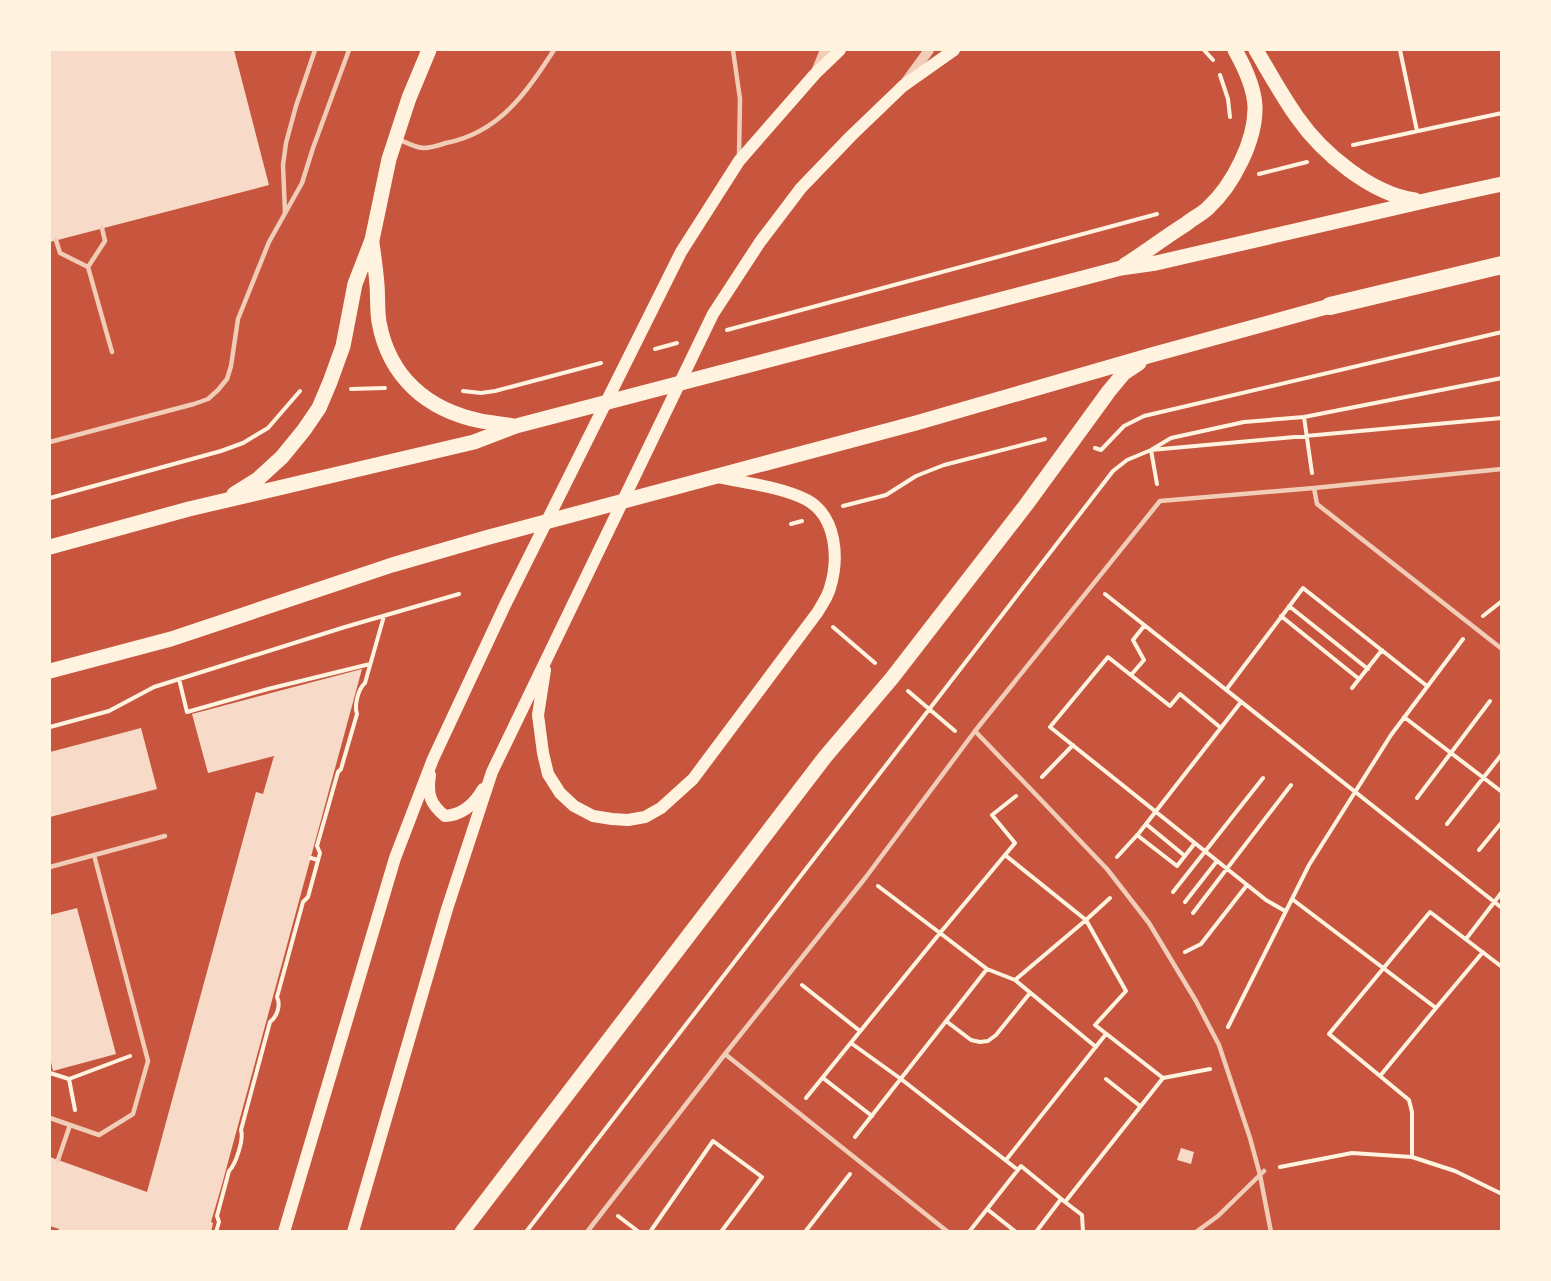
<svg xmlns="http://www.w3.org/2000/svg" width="1551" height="1281" font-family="Rubik,sans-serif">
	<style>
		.building { fill: #f7dbc8 }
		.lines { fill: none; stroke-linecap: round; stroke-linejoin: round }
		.path { stroke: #fff3e0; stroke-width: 4 }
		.service { stroke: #f1ccb7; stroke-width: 4.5 }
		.tertiary { stroke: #f1ccb7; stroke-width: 10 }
		.secondary { stroke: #fff3e0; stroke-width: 12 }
		.primary { stroke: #fff3e0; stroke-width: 15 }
		.motorway { stroke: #fff3e0; stroke-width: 18 }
	</style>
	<rect width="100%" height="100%" fill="#c8553d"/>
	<path class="building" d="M50,50H234L269,185L50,242Z
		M362,669L221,1188L211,1222L213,1223L211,1232H58L59,1229L50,1226V1157L147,1192L256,792L263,794L274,756L208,773L192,714Z
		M141,728L157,789L50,817V752Z
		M77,908L116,1054L53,1071L50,1058V915Z
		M1181,1148L1194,1152L1191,1164L1177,1160Z"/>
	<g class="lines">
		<path class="path" d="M1204,50L1213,60
			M1400,50L1417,131
			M1220,75L1228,99L1230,117
			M1353,145L1502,113
			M1259,174L1307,162
			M727,330L1157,214
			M655,349L677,343
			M351,389L385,388
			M463,391L481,393L495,391L601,363
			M1095,448L1101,450L1124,426L1144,416L1502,332
			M1312,473L1304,417L1502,378
			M1157,484L1151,450L1502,418
			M50,498L221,451L243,443L268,428L300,391
			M843,506L886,495L916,476L944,465L1045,439
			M791,524L802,521
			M1105,594L1502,908
			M1289,606L1368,669
			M1281,616L1359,679
			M1483,616L1502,601
			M833,627L875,663
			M1131,675L1144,660L1133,640L1144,626
			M179,679L187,712L268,689L370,664
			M1352,688L1382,650
			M1226,690L1303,588L1427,686
			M908,691L955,731
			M1404,717L1502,792
			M50,727L109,711L154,687L345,627L459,594
			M1221,728L1180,694L1170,706L1108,657L1050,727L1266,900L1285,911
			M1042,777L1073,745
			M1417,798L1490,701
			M1146,824L1185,856
			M1447,824L1502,754
			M1137,835L1177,866L1195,843
			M1479,850L1502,822
			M1005,855L1015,843L992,815L1016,796
			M1117,857L1139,833L1241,702
			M311,858L318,860
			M878,886L940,933L1005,855L1086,920L1015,980L987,969
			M1173,892L1263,778
			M1292,899L1436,1008L1380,1076L1409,1100L1412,1112V1157
			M1185,902L1217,861
			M1193,913L1291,785
			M1466,939L1502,892
			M1185,952L1201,944L1247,885
			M1015,980L1096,1047
			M802,985L860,1031
			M1436,1008L1483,952
			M946,1021L971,1040L980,1042L988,1041L996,1035L1030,993
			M1228,1027L1309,865L1391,735L1463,639
			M851,1043L901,1079L1018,1170
			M50,1073L69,1079L130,1056
			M1380,1076L1329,1034L1430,912L1502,967
			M823,1078L872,1116
			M1163,1078L1210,1069
			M69,1079L75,1110
			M1106,1079L1140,1106
			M806,1098L940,933L987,969L855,1137
			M1006,1160L1106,1034
			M1280,1167L1352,1153L1412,1157L1455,1171L1502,1194
			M987,1209L1016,1232
			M618,1216L639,1232
			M216,1232L219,1222L217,1216L229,1171C236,1164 244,1139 241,1130L270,1022C277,1017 281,1005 277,997L303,902L308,897L320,853L317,846L338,772L341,769L357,714C354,706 358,689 365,683L384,616
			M526,1232L1113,471L1127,460L1151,450L1171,438L1244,422L1304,417
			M650,1232L713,1141L762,1177L721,1232
			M805,1232L850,1174
			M969,1232L1021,1166L1065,1202
			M1036,1232L1061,1199
			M1083,1232L1082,1215L1065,1202L1163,1078L1095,1025L1126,991L1086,920L1110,898"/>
		<path class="service" d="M733,50L740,99L739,157
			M398,139C405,142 416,148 424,148C431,148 440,145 446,143C500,132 526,93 554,50
			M285,213L283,165L286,143L296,106L315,50
			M102,228L105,241L88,267L112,352
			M56,240L60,253L88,267
			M50,442L194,404L208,399L218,390L227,379L231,366L238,319L269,242L302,183L313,148L349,50
			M1314,488L1317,504L1502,649
			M975,731L1107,869L1149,923L1196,1001L1219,1045L1250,1138L1260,1175L1271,1232
			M50,867L165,836
			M725,1054L948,1232
			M50,1118L99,1135L133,1114L148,1061L94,855
			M58,1160L70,1125
			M587,1232L725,1054L866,877L975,731L1160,501L1314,488L1502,469
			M1196,1232L1218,1216L1264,1171"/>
		<path class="tertiary" d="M816,72L825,50
			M905,83L929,50"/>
		<path class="secondary" d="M545,670L538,715L543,753L548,774L560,793L574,806L593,816L612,819L628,820L645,817L661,808L693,779L817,613C822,605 828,596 830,588C839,559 837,517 807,500C782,487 745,483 717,477
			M430,775C427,794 430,804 445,816C463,815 475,803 483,789
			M284,1232L395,858L433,759L505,605L681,252L739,161L815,74L840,50
			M353,1232L447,909L492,772L713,314L760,242L801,188L851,136L903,86L954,50"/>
		<path class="primary" d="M1256,50C1269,72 1282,96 1297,117C1322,153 1371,194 1415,200
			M372,243C374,257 376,271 377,285C378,297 377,309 379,322C389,377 427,410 481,421C492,423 503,424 513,426
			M1125,265C1146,252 1165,237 1186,224C1193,218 1202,214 1208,208C1233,185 1256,140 1255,106C1254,86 1244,66 1235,50
			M234,494L258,479L282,457L304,430L319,408L330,382L343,346L355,284L372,240L389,159L409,98L429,50
			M50,547L189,509L474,442L516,426L1121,268L1156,263L1433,199L1502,184
			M50,671L171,639L392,565L489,537L916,423L1155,354L1330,306
			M462,1232L825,757L892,678L1026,505L1109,391L1124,373L1139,363"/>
		<path class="motorway" d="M1330,306L1502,265"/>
	</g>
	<rect width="1551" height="1281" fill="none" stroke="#fff3e0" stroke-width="102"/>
</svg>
